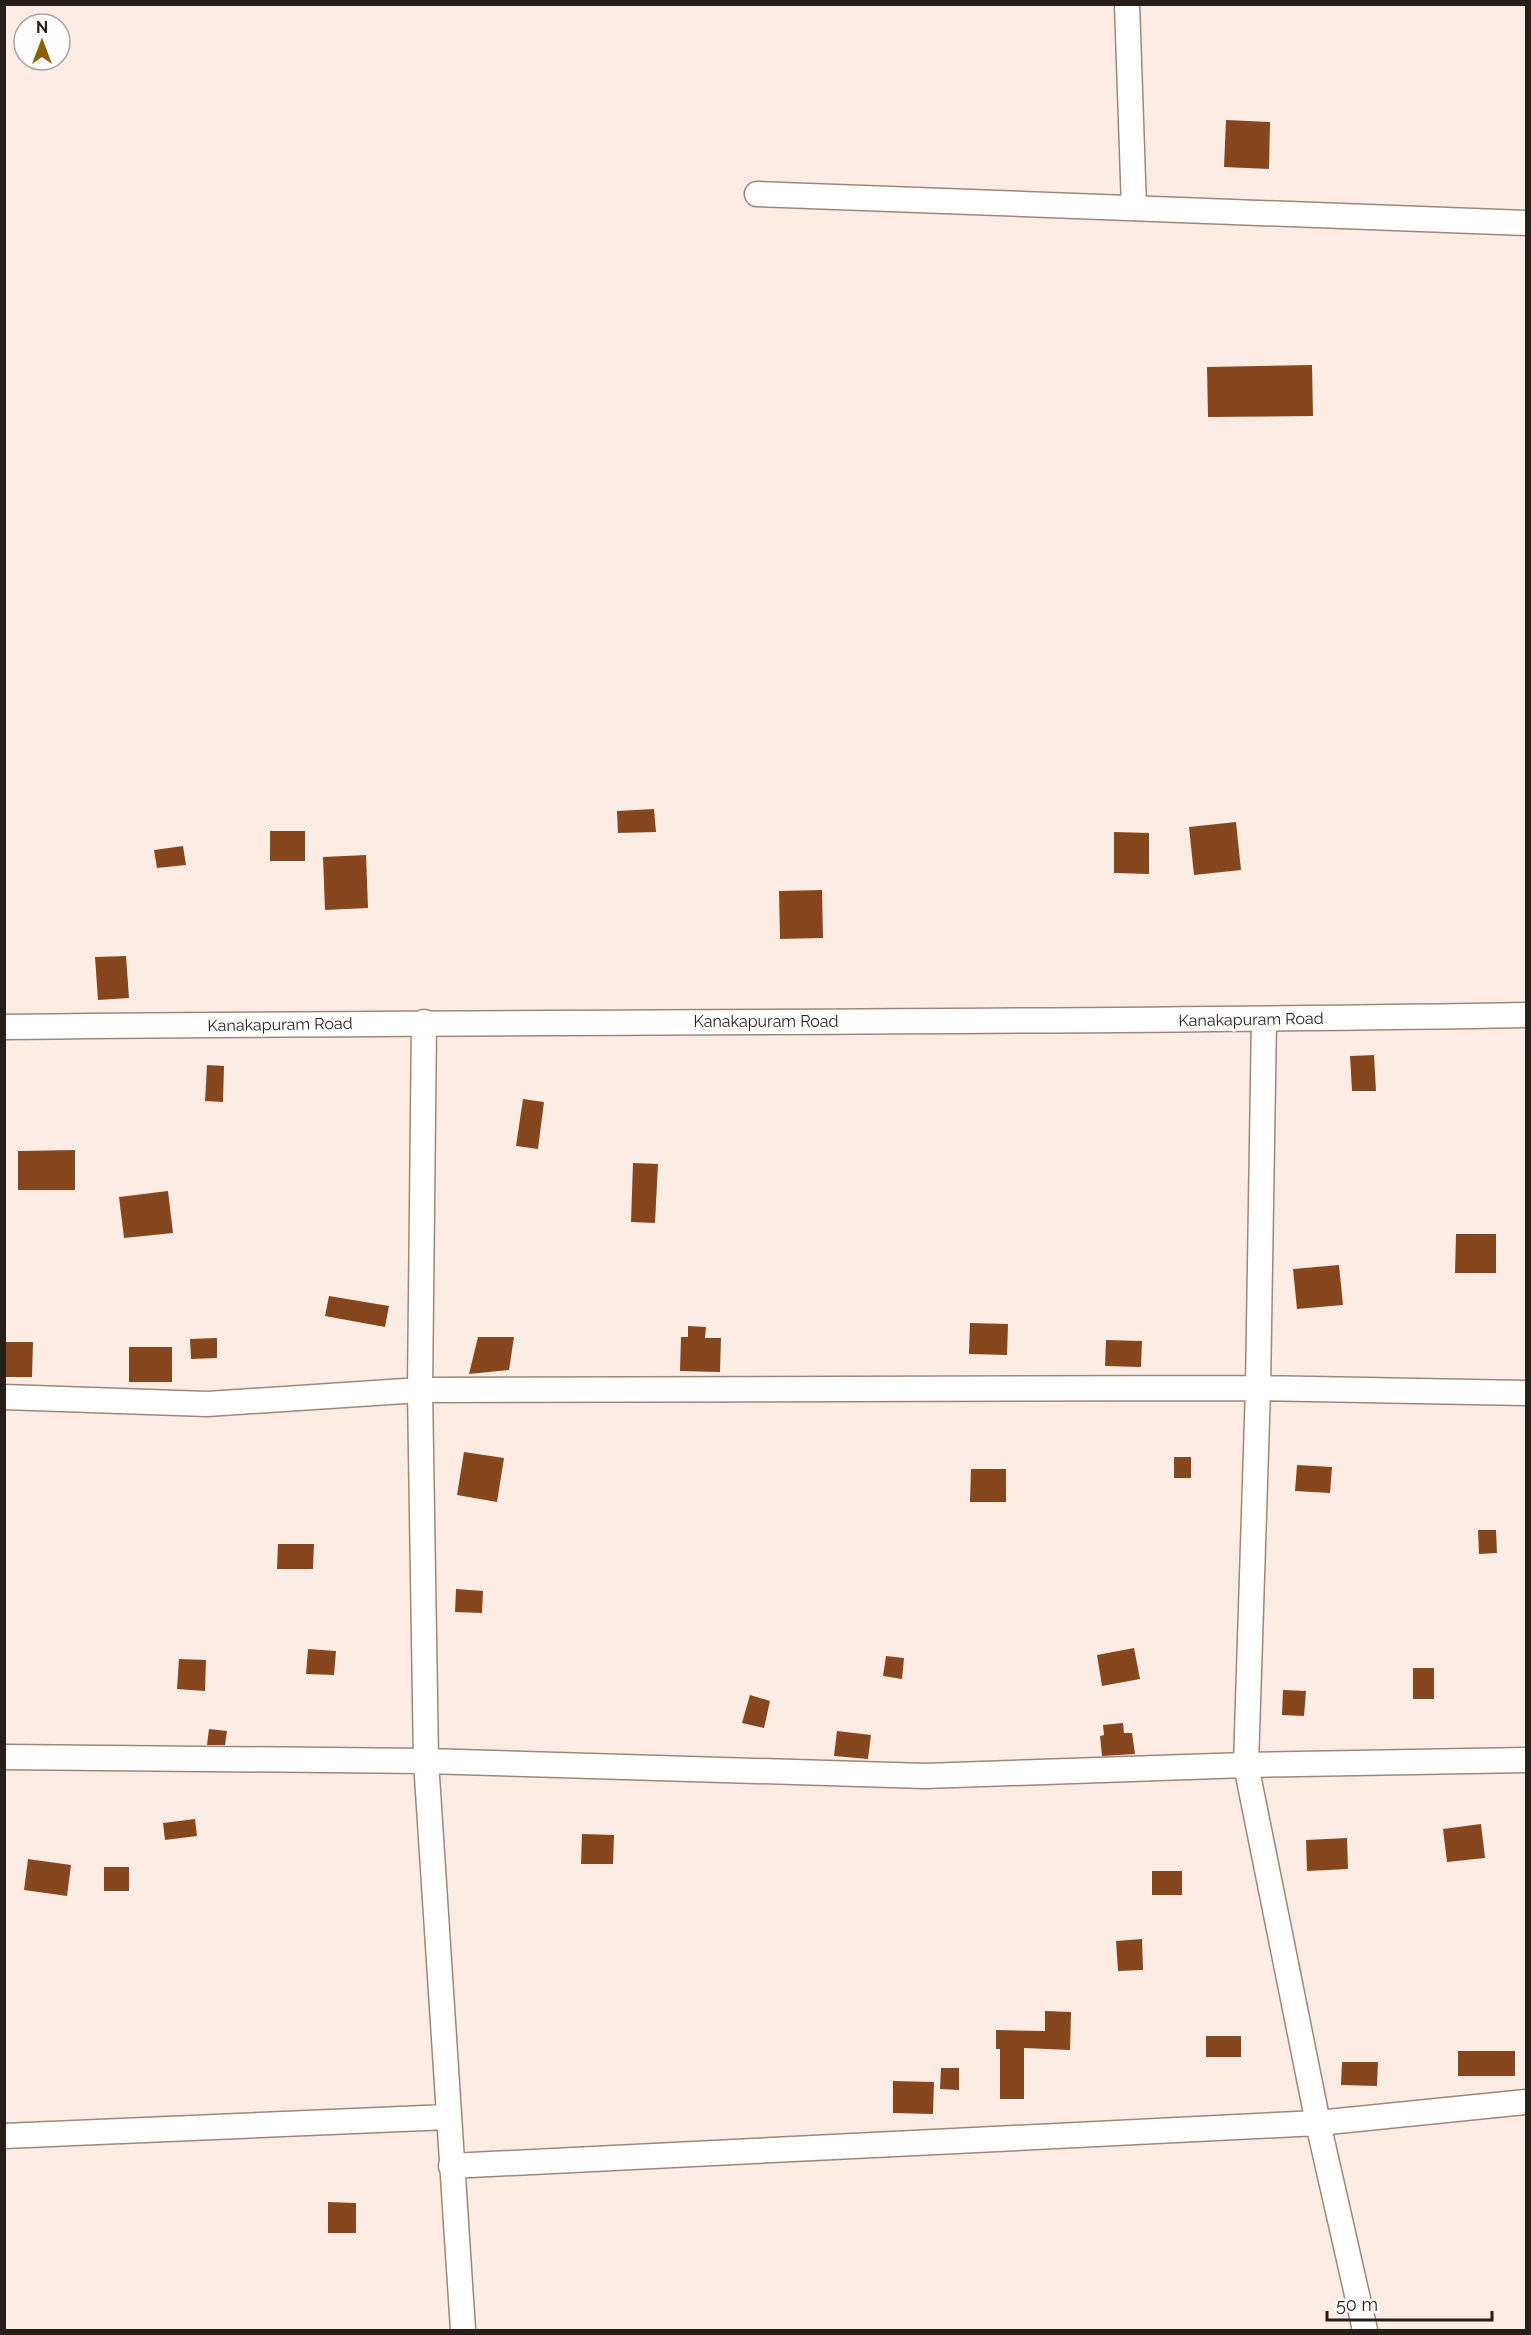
<svg xmlns="http://www.w3.org/2000/svg" width="1531" height="2335" font-family="Raleway,sans-serif">
	<style>
		.building { fill: #87471e }
		.lines { fill: none; stroke-linecap: round; stroke-linejoin: round }
		.minor-casing { stroke: #9e877a; stroke-width: 27 }
		.minor { stroke: #fff; stroke-width: 24 }
		.labels { text-anchor: middle; stroke-width: 6; stroke-linejoin: round; paint-order: stroke }
		.street-label { font-size: 16px; fill: #281f1a; stroke: #fdfdfd }
	</style>
	<rect width="100%" height="100%" fill="#fcece4"/>
	<path class="building" d="M1226,120L1270,122L1269,169L1224,167Z
		M1312,365L1313,416L1208,417L1207,367Z
		M654,809L656,832L618,833L617,811Z
		M1236,822L1241,870L1194,875L1189,827Z
		M270,831H305V861H270Z
		M1114,832L1149,833V874L1114,873Z
		M183,846L186,865L157,868L154,850Z
		M366,855L368,908L325,910L323,857Z
		M822,890L823,938L780,939L779,891Z
		M126,956L129,998L98,1000L95,957Z
		M1374,1055L1376,1091H1352L1350,1056Z
		M207,1065L224,1066L223,1102L205,1101Z
		M523,1099L544,1102L538,1149L516,1146Z
		M75,1150V1190H18V1151Z
		M633,1163L658,1164L655,1223L631,1222Z
		M168,1191L173,1233L124,1238L119,1197Z
		M1456,1234H1496V1273H1455Z
		M1339,1265L1343,1305L1297,1309L1293,1269Z
		M329,1296L389,1306L385,1327L325,1316Z
		M970,1323L1008,1324L1007,1355L969,1354Z
		M688,1326L706,1327L705,1338H721L720,1372L680,1371L681,1337H688Z
		M478,1337H514L509,1370L469,1374Z
		M217,1338V1358L191,1359L190,1339Z
		M1106,1340L1142,1341L1141,1367L1105,1366Z
		M4,1342H33L32,1377H4Z
		M129,1347H172V1382H129Z
		M464,1452L504,1458L497,1502L457,1495Z
		M1174,1457H1191V1478H1174Z
		M1297,1465L1332,1467L1330,1493L1295,1491Z
		M971,1469H1006V1502H970Z
		M1478,1530H1496L1497,1553L1479,1554Z
		M278,1544H314L313,1569H277Z
		M456,1589L483,1591L482,1613L455,1612Z
		M1134,1648L1140,1679L1102,1686L1097,1655Z
		M308,1649L336,1651L334,1675L306,1674Z
		M886,1656L904,1658L902,1679L883,1676Z
		M179,1659L206,1660L205,1691L177,1689Z
		M1413,1668H1434V1699H1413Z
		M1283,1690L1306,1691L1304,1716L1282,1715Z
		M750,1695L770,1701L764,1728L742,1723Z
		M1123,1723L1124,1733H1132L1135,1754L1102,1756L1100,1736L1104,1735L1103,1725Z
		M209,1729L227,1731L225,1745H207Z
		M837,1731L871,1735L868,1759L834,1756Z
		M195,1819L197,1836L165,1840L163,1823Z
		M1481,1824L1485,1858L1447,1862L1443,1829Z
		M582,1834L614,1835L613,1864H581Z
		M1347,1838L1348,1869L1307,1871L1306,1840Z
		M28,1859L71,1865L67,1896L24,1890Z
		M104,1867H129V1891H104Z
		M1152,1871H1182V1895H1152Z
		M1142,1939L1143,1970L1118,1971L1116,1941Z
		M1045,2011L1071,2012L1070,2050L1024,2048V2099H1000V2049H996V2030L1045,2031Z
		M1206,2036H1241V2057H1206Z
		M1458,2051H1515V2076H1458Z
		M1342,2062H1378L1377,2086L1341,2085Z
		M941,2068H959V2090L940,2089Z
		M893,2081L934,2082L933,2114L893,2113Z
		M328,2202L356,2203V2233H328Z"/>
	<g class="lines">
		<defs>
			<path id="minor" d="M1127,4L1134,208
				M757,194L1526,223
				M1264,1019L1258,1388L1246,1765L1318,2123L1365,2330
				M424,1022L420,1390L426,1761L463,2330
				M4,1027C512,1021 1019,1024 1526,1015
				M4,1397L207,1404L420,1390L1258,1388L1526,1393
				M4,1757L426,1761L925,1776L1246,1765L1526,1760
				M4,2136L448,2117
				M451,2166L1318,2123L1526,2102"/>
		</defs>
		<use href="#minor" class="minor-casing"/>
		<use href="#minor" class="minor"/>
	</g>
	<g class="labels">
		<g class="street-label">
			<text transform="translate(1251 1019) rotate(-1)" y="6">Kanakapuram Road</text>
			<text x="766" y="1027">Kanakapuram Road</text>
			<text transform="translate(280 1024) rotate(-1)" y="6">Kanakapuram Road</text>
		</g>
	</g>
	<rect width="1531" height="2335" fill="none" stroke="#281f1a" stroke-width="12"/>
	<g transform="translate(42 42)"><circle r="28" fill="#fdfdfd" stroke="#a8a4a2" stroke-width="1.5"/>
	<path d="M0-4.5L10 22L0 15L-10 22Z" fill="#8d5f05"/>
	<text y="-9" font-size="16" font-weight="bold" text-anchor="middle" fill="#281f1a">N</text>
	</g>
	<path d="M1327 2311v9h165v-9" fill="none" stroke="#281f1a" stroke-width="3"/>
	<text x="1336" y="2311" font-size="18" fill="#281f1a" stroke="#fdfdfd" stroke-width="4.5" paint-order="stroke">50 m</text>
</svg>
